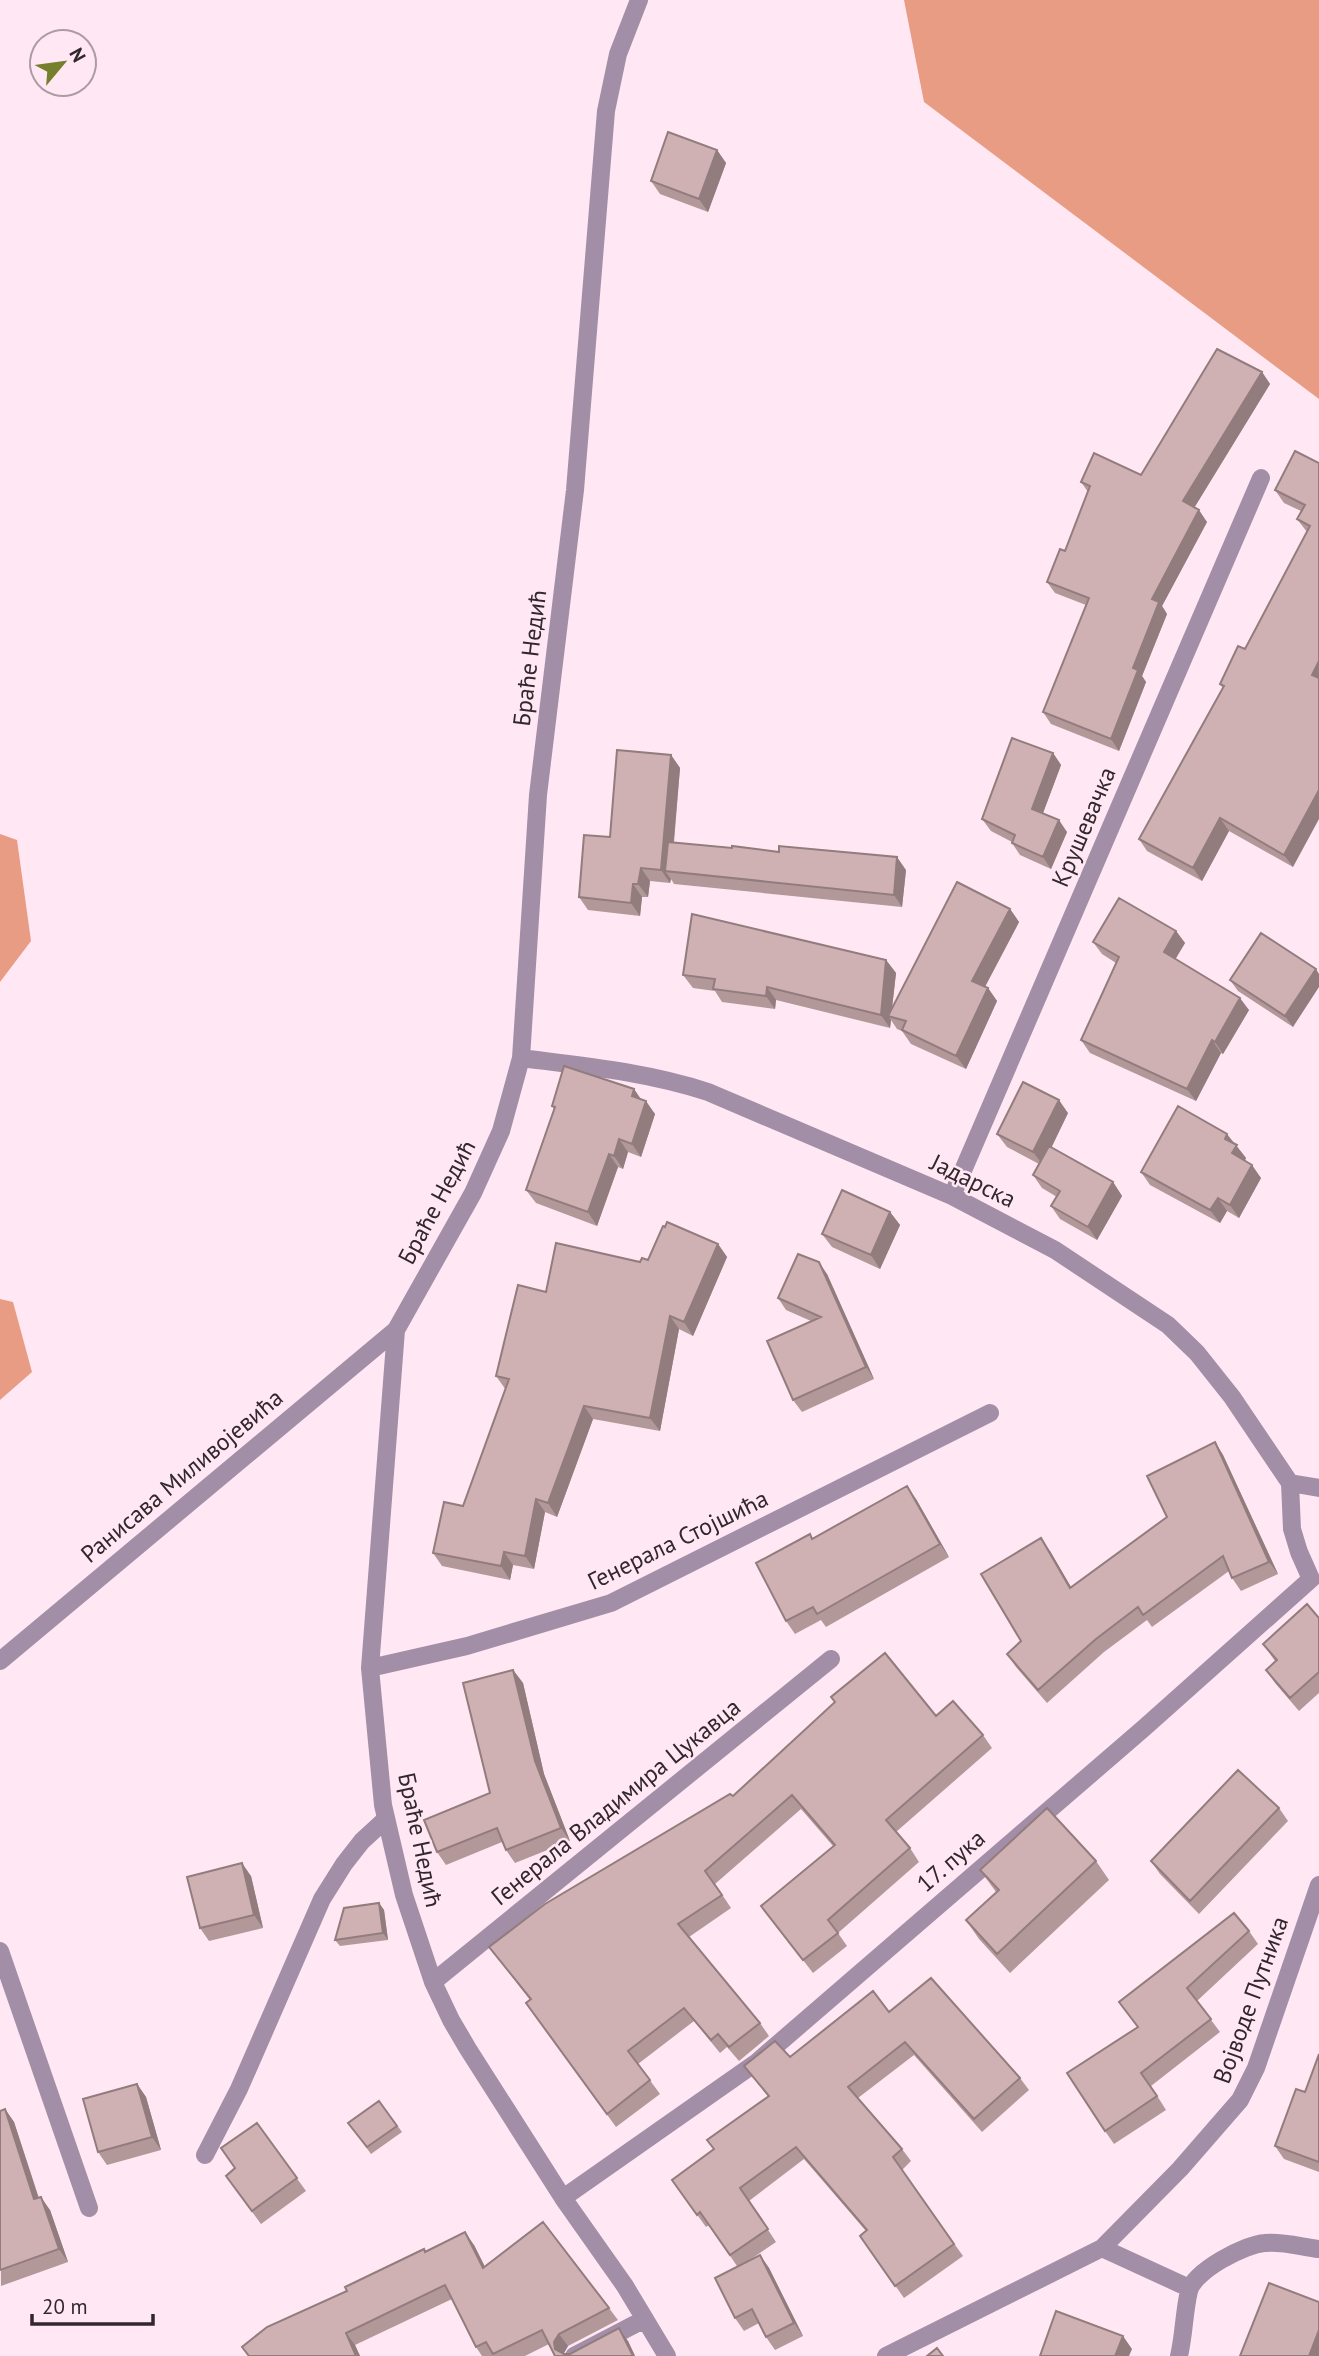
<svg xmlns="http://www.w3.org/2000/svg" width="1319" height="2356" font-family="'PT Sans',sans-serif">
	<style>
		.forest { fill: #e89c84 }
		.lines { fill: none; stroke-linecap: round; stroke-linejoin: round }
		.lane { stroke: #a38ea7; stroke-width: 18 }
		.street { stroke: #a38ea7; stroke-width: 18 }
		.wall { fill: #b3989a }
		.shaded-wall { fill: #927c7d }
		.building { fill: #d0b1b3; stroke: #927c7d; stroke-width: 2 }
		.labels { text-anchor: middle; stroke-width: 5; stroke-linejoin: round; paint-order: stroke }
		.street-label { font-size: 24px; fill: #31272c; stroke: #ffe8f3 }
	</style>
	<rect width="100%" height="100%" fill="#ffe8f3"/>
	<path class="forest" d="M904,0H1319V399L924,102Z
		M0,834L17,840L31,941L0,982Z
		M0,1299L13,1302L32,1372L0,1400Z"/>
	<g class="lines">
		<path class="lane" d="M205,2155L239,2089L322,1899L344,1864L362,1841L386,1819"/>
		<path class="street" d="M639,0L618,54L606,111L575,490L538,795L521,1058L501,1131L473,1193L396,1330L370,1668L383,1805L404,1895L433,1982L451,2020L468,2049L563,2198L625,2286L667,2356
			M521,1058C584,1066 647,1072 708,1092L952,1196L1055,1250L1168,1325L1197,1353L1232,1397L1290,1483L1319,1488
			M952,1196L1261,478
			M0,1661L396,1330
			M370,1668L467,1646L611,1603L990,1413
			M0,1951L89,2208
			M433,1982L831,1659
			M563,2198L757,2062L1144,1728L1311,1579L1299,1552L1292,1529L1290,1483
			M1102,2248L1180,2169L1240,2100L1256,2068L1319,1885
			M574,2356L645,2319
			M886,2356L1102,2248L1189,2288
			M1179,2356C1184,2335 1184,2312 1189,2291C1194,2271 1245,2244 1265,2243C1282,2241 1302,2247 1319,2249"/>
	</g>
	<path class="wall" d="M717,150L726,163L708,212L660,194L651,181Z
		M1262,372L1270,384L1194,508L1207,522L1162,606L1167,614L1142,676L1146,682L1119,751L1051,724L1043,712L1086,605L1055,593L1047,582L1065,551L1088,492L1081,482L1141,475Z
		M1319,463L1293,867L1229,831L1202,881L1147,851L1139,839L1223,688L1220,684L1245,649L1307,532L1297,519L1301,511L1284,503L1275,490Z
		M1053,753L1061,765L1043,813L1067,832L1051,869L1020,855L1012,843V842L991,831L982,819Z
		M671,755L680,768L674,843L906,870L902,907L674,884L671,879L670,883L650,881L648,897H642L640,916L588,910L579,897L610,837Z
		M1010,909L1019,922L985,987L988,988L997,1001L966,1069L911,1044L902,1031L897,1029L891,1020L890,1028L776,1000L775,1009L722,1002L715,991L693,988L683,975L886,960L896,973L892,1008Z
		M1176,931L1185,943L1175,959L1249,1010L1223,1054L1221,1053L1196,1101L1090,1053L1081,1040L1116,963L1102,954L1093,942Z
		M1316,969L1293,1027L1238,991L1230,980Z
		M634,1089L641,1099L655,1114L641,1157L628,1152L623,1169L618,1167L597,1226L536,1203L526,1190L554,1109L552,1106Z
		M1068,1113L1051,1148L1113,1182L1122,1196L1097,1240L1060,1219L1051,1206L1057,1197L1042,1188L1033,1175L1039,1164L1007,1147L997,1134Z
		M1235,1144L1246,1158L1245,1161L1261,1178L1239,1218L1227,1211L1220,1223L1150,1185L1141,1172Z
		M890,1212L900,1225L880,1269L832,1247L822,1234Z
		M718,1244L727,1257L693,1336L679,1329L660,1431L593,1419L557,1517L545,1512L534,1569L513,1565L510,1580L442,1566L433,1553L463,1506L506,1390L496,1376L546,1292L640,1262Z
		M827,1274L874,1379L802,1412L793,1400L811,1321L786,1310L778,1298Z
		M1215,1442L1223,1455L1278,1574L1241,1591L1232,1578L1229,1571L1152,1627L1147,1620L1104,1652L1047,1703L1016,1667L1007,1654L1021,1641L1050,1551L1071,1587L1167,1517Z
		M916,1499L949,1557L826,1627L821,1620L795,1634L786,1621L813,1538Z
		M1319,1618V1693L1299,1711L1275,1683L1266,1670L1275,1661L1263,1644Z
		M513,1670L523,1683L544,1774L570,1841L515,1863L506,1850L502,1842L446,1865L437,1852L490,1793Z
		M936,1716L983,1735L992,1748L896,1832L910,1848L919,1862L838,1933L847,1946L813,1973L761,1906L833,1846L801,1809L715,1884L731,1908L689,1937L760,2023L769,2036L739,2061L727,2047L720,2053L694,2021L638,2064L660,2094L616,2127L526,2003L530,2000L489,1947L733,1796Z
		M1279,1808L1288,1821L1199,1914L1160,1874L1151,1861Z
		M1096,1861L1109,1880L1010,1973L979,1939L966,1920L996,1892L980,1870Z
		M251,1876L263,1928L209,1941L200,1928Z
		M379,1903L384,1910L388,1940L340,1946L335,1940Z
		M1249,1931L1258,1944L1197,2001L1220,2032L1151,2086L1166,2110L1114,2144L1105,2131L1138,2028L1119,2002Z
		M889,2012L1020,2078L1029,2090L982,2132L914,2055L858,2098L902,2149L911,2161L902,2170L963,2256L904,2298L860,2236L866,2231L804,2159L749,2201L776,2242L748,2261L760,2255L769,2268L803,2336L775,2350L766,2337L759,2323L744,2331L735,2318L737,2266L709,2225L706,2227L672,2180L714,2150L768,2096L744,2066L790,2057Z
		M1319,2054V2172L1284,2159L1275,2146L1305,2092Z
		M137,2084L146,2097L161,2150L107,2165L98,2152Z
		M379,2101L402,2132L371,2154L348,2123Z
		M5,2109L14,2122L39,2198L50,2210L68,2262L1,2286L0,2111Z
		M257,2123L306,2191L261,2224L226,2176L235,2168Z
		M474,2245L485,2267L609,2308L618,2320L568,2346L563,2354L628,2341L635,2356H555L549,2344L525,2356H482L476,2347L452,2299L355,2345L360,2356H249L242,2347L347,2291L425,2252Z"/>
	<path class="shaded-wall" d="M717,150L726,163L708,212L699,199Z
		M1262,372L1270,384L1191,513L1183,501Z
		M1199,510L1207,522L1162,606L1167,614L1142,676L1146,682L1119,751L1111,739L1133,668L1152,599Z
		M1319,661V685L1312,675Z
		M1053,753L1061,765L1040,821L1032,809Z
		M671,755L680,768L671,872L665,871L671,879L670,883L661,870Z
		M1319,790V819L1293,867L1284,855Z
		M1220,818L1229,831L1202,881L1193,868Z
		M1059,820L1067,832L1051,869L1043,857Z
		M897,857L906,870L902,907L894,895Z
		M641,868L650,881L648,897L638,884Z
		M633,884L642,897L640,916L631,903Z
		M1010,909L1019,922L981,994L972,981Z
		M1176,931L1185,943L1172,965L1164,952Z
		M886,960L896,973L891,1017L888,1016L891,1020L890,1028L881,1015Z
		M1316,969L1319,974V987L1293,1027L1285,1016Z
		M767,987L776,1000L775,1009L766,996Z
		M988,988L997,1001L966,1069L956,1056Z
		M1240,998L1249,1010L1223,1054L1215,1042Z
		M1212,1040L1221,1053L1196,1101L1187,1089Z
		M634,1089L643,1103L632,1096Z
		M1059,1100L1068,1113L1043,1165L1033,1152Z
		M646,1101L655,1114L641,1157L632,1144Z
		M1227,1134L1246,1158L1241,1166L1232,1153L1225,1139Z
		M619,1139L628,1152L623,1169L614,1156Z
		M609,1154L618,1167L597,1226L588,1212Z
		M1252,1165L1261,1178L1239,1218L1230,1205Z
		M1113,1182L1122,1196L1097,1240L1088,1227Z
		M1218,1198L1227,1211L1220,1223L1210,1210Z
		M890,1212L900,1225L880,1269L871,1255Z
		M718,1244L727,1257L693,1336L684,1322Z
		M819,1262L827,1274L874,1379L866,1367Z
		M670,1316L679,1329L660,1431L650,1418Z
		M584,1406L593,1419L557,1517L548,1503Z
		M1215,1442L1223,1455L1278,1574L1269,1562Z
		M907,1486L916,1499L949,1557L940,1544Z
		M536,1499L545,1512L534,1569L525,1556Z
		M1041,1538L1050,1551L1079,1601L1070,1588Z
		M504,1552L513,1565L510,1580L501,1566Z
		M513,1670L523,1683L544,1774L570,1841L561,1828L535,1761Z
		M242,1863L251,1876L263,1928L254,1915Z
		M379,1903L384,1910L388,1940L383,1933Z
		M137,2084L146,2097L161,2150L152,2137Z
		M5,2109L14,2122L43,2212L34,2199Z
		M41,2197L50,2210L68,2262L59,2249Z
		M465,2232L474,2245L492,2281L483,2268Z
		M760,2255L769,2268L803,2336L794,2323Z
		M619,2328L628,2341L635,2356H633Z
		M1319,2330V2356H1309Z
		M346,2333L355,2345L360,2356H356Z
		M559,2334L568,2346L563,2355L555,2349L554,2342Z
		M1123,2336L1132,2349L1129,2356H1115Z"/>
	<path class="building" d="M668,132L717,150L699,199L651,181Z
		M1217,349L1262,372L1183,501L1199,510L1152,599L1159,602L1133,668L1138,670L1111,739L1043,712L1089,598L1047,582L1060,549L1065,551L1090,486L1081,482L1094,453L1141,475Z
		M1295,451L1319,463V661L1312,675L1319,678V790L1284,855L1220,818L1193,868L1139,839L1224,686L1220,684L1238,646L1245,649L1310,526L1297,519L1305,505L1275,490Z
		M1012,738L1053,753L1032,809L1059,820L1043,857L1012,843L1015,835L982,819Z
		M617,750L671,755L661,870L641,868L638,884H633L631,903L579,897L584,835L610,837Z
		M668,842L732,848V846L779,852V846L897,857L894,895L665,871Z
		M957,882L1010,909L972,981L988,988L956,1056L902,1030L906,1021L888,1016Z
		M1119,898L1176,931L1164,952L1240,998L1215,1042L1212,1040L1187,1089L1081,1040L1119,957L1093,942Z
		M692,914L886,960L881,1015L767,987L766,996L713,989L715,979L683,975Z
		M1261,933L1316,969L1285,1016L1230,980Z
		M564,1066L634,1089L632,1096L646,1101L632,1144L619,1139L614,1156L609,1154L588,1212L526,1190L555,1107L552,1106Z
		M1023,1082L1059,1100L1033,1152L997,1134Z
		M1178,1106L1227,1134L1225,1139L1237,1145L1232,1153L1252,1165L1230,1205L1218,1198L1210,1210L1141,1172Z
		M1049,1146L1113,1182L1088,1227L1051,1206L1060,1191L1033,1175Z
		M842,1190L890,1212L871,1255L822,1234Z
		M667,1222L718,1244L684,1322L670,1316L650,1418L584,1406L548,1503L536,1499L525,1556L504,1552L501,1566L433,1553L444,1502L463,1506L509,1379L496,1376L518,1285L546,1292L556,1243L640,1262L642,1258L648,1260L663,1226L665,1227Z
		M798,1254L819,1262L866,1367L793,1400L767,1341L821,1317L778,1298Z
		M1215,1442L1269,1562L1232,1578L1223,1556L1143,1615L1138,1607L1096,1639L1038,1690L1007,1654L1021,1641L981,1574L1041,1538L1070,1588L1167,1517L1147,1476Z
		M907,1486L940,1544L817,1614L813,1607L786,1621L756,1563L810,1534L812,1539Z
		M1307,1604L1319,1618V1672L1290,1698L1266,1670L1277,1660L1263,1644Z
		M885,1653L936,1716L953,1701L983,1735L886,1820L910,1848L828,1920L838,1933L803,1960L761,1906L835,1845L792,1795L705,1871L722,1895L678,1924L760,2023L729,2047L718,2034L711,2040L684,2008L628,2051L650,2080L607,2114L526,2003L531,1999L489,1947L545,1904L730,1794L733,1796L835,1702L831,1697Z
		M513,1670L535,1761L561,1828L506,1850L497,1828L437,1852L424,1820L490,1793L463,1683Z
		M1238,1770L1279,1808L1190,1901L1151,1861Z
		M1047,1808L1096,1861L997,1954L966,1920L999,1890L980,1870Z
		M242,1863L254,1915L200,1928L187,1877Z
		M379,1903L383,1933L335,1940L344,1908Z
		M1234,1913L1249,1931L1187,1988L1211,2019L1141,2073L1157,2096L1105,2131L1067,2073L1138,2027L1119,2002Z
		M931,1978L1020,2078L974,2119L905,2042L848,2087L902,2149L893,2157L954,2244L895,2286L860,2236L867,2230L796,2147L740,2188L768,2229L730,2255L700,2212L697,2215L672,2180L714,2149L707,2140L769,2096L744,2066L775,2041L790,2057L873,1991L889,2012Z
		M1319,2054V2162L1275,2146L1296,2089L1305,2092Z
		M137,2084L152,2137L98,2152L83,2099Z
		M379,2101L397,2126L367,2147L348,2123Z
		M5,2109L34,2199L41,2197L59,2249L0,2270V2111Z
		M257,2123L297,2178L252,2211L226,2176L235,2168L221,2148Z
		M543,2222L609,2308L559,2334L554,2342L555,2349L564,2354H570L619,2328L633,2356H555L542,2330L493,2354L486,2342L476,2347L445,2285L346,2333L356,2356H249L242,2347L267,2327L347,2291L345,2287L424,2249L425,2252L465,2232L483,2268Z
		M760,2255L794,2323L766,2337L752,2309L735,2318L715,2278Z
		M1269,2283L1319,2302V2330L1309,2356H1240Z
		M1056,2311L1123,2336L1115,2356H1040Z
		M937,2348L943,2356H927Z"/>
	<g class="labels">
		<g class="street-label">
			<text transform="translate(530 658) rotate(-83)" y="8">Браће Недић</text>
			<text transform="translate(1084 827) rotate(-67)" y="8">Крушевачка</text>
			<text transform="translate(973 1181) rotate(26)" y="8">Јадарска</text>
			<text transform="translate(437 1202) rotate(-62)" y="8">Браће Недић</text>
			<text transform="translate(182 1476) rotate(-40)" y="8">Ранисава Миливојевића</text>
			<text transform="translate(678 1540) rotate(-26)" y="8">Генерала Стојшића</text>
			<text transform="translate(616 1802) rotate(-39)" y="8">Генерала Владимира Цукавца</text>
			<text transform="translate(420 1840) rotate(78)" y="8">Браће Недић</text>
			<text transform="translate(951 1861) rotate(-41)" y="8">17. пука</text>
			<text transform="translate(1251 2000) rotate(-70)" y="8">Војводе Путника</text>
		</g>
	</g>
	<g transform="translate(63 63) rotate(61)"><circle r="33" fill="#ffe8f3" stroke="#ad9ba3" stroke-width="2"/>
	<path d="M0-5L12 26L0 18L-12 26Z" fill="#76802c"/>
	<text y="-10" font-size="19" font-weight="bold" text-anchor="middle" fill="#31272c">N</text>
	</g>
	<path d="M32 2314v10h121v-10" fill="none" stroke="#31272c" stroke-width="3.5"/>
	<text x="42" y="2314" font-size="21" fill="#31272c" stroke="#ffe8f3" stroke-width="5" paint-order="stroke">20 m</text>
</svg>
